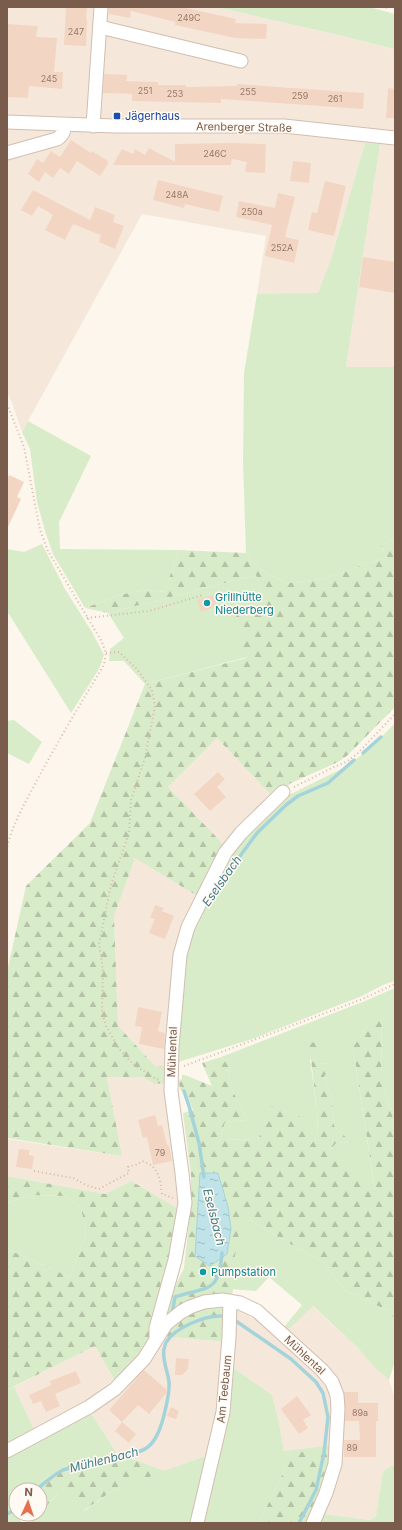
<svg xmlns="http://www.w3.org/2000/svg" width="402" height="1530" font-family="Inter,sans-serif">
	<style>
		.residential { fill: #f5e8da }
		.green { fill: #d8ecc9 }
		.forest { fill: url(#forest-firs); fill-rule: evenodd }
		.water { fill: url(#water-ripples); stroke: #a5d3da }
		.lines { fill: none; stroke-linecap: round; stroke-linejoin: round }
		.stream { stroke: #a5d3da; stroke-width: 3.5 }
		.building { fill: #f3d5c3 }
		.minor-casing { stroke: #d1beb0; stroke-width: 15 }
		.path { stroke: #d9b8a5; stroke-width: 2; stroke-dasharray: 1 3; stroke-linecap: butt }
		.minor { stroke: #fff; stroke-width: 13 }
		.transit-dot { fill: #1a4fb4; stroke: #fffaf3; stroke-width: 1.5 }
		.culture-dot { fill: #0f9aa8; stroke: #fffaf3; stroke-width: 1.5 }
		.labels { text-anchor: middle; stroke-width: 3; stroke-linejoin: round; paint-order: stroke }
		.number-label { font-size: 9px; fill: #987a6a }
		.transit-label { font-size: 11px; fill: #164399; stroke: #fffaf3; text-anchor: start }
		.street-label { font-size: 11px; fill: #7a5c4d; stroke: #fffaf3 }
		.culture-label { font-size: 11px; fill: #0d838f; stroke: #fffaf3; text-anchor: start }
		.water-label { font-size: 12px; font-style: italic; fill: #437c86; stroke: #fffaf3 }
	</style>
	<defs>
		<pattern id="forest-firs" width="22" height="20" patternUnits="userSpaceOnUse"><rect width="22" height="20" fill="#d8ecc9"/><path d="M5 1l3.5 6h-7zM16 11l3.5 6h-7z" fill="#b4c2a5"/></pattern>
		<pattern id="water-ripples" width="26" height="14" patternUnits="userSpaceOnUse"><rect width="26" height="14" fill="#bfe3e8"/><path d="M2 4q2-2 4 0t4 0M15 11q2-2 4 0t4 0" fill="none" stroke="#a0bbbe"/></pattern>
	</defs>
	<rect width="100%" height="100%" fill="#fdf6ec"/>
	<path class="residential" d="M7,7H216L330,33L393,49L395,8V367H346L380,144L365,143L331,259L318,294H257L266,236L142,214L22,432L12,403L7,392Z
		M217,738L273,797L226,847L168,787Z
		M135,857L199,897L166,1066L156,1067L118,1026L114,916Z
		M107,1077H143L154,1084L167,1083L175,1136L179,1209L131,1181L105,1194L7,1176V1139L122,1156Z
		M312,1306L358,1348L374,1367L389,1380L395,1398V1464L383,1471L376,1516L370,1520L324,1514L334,1487L332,1445L284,1451L278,1418L272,1395L231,1366L235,1308L267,1326L275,1319L288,1330Z
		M160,1336L226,1342L211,1454L166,1471L118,1454L90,1412Z
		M95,1346L114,1379L84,1402L34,1429L14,1387Z"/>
	<path class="green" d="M216,7H369L395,14L394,49L330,33Z
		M365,143L380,144L346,367H395V537L381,545L387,557L322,579L287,583L261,570L246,553L243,462L244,373L257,294L318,293L331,259Z
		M28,421L91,456L59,522L60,549L178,550L165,592C135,586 112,598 85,608L53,554L46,534L37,502L30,449L22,432Z
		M42,544L65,589L92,632L104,655L99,669L71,713L7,611V549L24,552Z
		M256,575L265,601L235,612L247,657L145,684L124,661H109L110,649L124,638L108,613Z
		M14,720L42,742L29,764L7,753V721Z
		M395,723V981L385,984L362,996L252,1039L175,1063L180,967L194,919L229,856L287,796L349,765L376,743Z
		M395,988V1124L381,1082L382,1009L353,1047L375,1191L327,1154L336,1143L350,1142L334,1126L332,1096L324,1077L331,1064L318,1063L310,1059L317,1110L318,1134L310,1146L275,1099L258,1140L220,1139L225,1122L247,1120L228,1081L229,1066L221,1057L365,1001Z
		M30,1195L64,1196L81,1207L86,1235L70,1277L7,1249V1203Z
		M249,1220L322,1262L346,1291L391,1312L395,1324V1361L389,1380L374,1367L358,1348L313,1306L288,1330L284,1327L302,1305L269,1277L256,1291L228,1289L240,1226Z
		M231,1366L272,1395L278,1418L284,1451V1471L259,1523H201Z
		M14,1387L34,1429L7,1444V1390Z
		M90,1412L115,1450L89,1464L72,1463L59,1470L29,1489L25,1484L10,1492L16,1500L13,1508L22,1523H7V1456Z
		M211,1454L195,1523H29L40,1514L62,1489L84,1511L115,1489Z
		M395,1464V1523H321L324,1514L370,1520L376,1516L383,1471Z"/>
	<path class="forest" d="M395,537V707L348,755L338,762L291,783L273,797L217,738L168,787L226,847L199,897L135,858L114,916L118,1026L156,1067L166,1066L167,1083L154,1084L143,1077H107L122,1156L7,1138V972L26,886L90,823L145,684L246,658L235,612L265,601L256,575L108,613L85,608C112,598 135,586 165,592L178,550L246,553L261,570L287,583L322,579L387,557L381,545Z
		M382,1008L381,1082L395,1124V1324L391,1312L346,1291L322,1262L249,1220L240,1227L229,1289H233L232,1298L164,1322L163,1311L184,1268L191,1204V1175L183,1113L193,1110L185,1090L181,1091L178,1081L182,1079V1075H185L212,1086L202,1063L221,1057L229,1066L228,1081L247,1120L225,1122L220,1139L258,1140L275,1098L303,1119L310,1146L318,1134L317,1110L309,1043L317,1042L318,1063L332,1064L324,1077L332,1096L334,1126L351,1142L336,1143L327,1154L375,1190L353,1047ZM200,1173L228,1207L231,1229L227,1254L199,1208Z
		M7,1176L105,1194L131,1181L179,1209L167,1276L152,1339L136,1364L114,1379L95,1346L7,1390V1249L70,1277L86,1235L81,1207L64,1196L30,1195L7,1203Z
		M226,1304V1342L160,1336L192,1309Z
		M332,1445L331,1468L307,1523H259L284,1471V1451Z
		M115,1450L118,1454L166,1471L115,1489L83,1511L62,1489L40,1513V1490H16V1513L13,1508L16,1500L10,1492L25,1484L29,1489L59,1470L72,1463L89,1464Z"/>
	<path class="water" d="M200,1173H218L228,1207L231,1229L227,1254L210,1266L195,1256Z"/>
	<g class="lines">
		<path class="stream" d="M363,753L381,737
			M210,897L257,833L286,805L298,796L328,783L354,760
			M184,1091L189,1106L199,1143L204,1177
			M172,1314L175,1297C208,1286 219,1294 222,1253
			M236,1321L291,1359L316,1382L323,1393L328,1417L324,1453L316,1490L299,1523
			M36,1490C45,1483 54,1474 63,1470C72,1467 79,1467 87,1466C97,1465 104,1461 113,1458C133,1451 148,1456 158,1433C163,1423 170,1393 169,1382C168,1372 162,1360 164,1349C165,1347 165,1343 167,1341C175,1328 206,1315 221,1316
			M7,1514L16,1509"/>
	</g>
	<path class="building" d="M66,7H87L86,19H87L86,46L64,45Z
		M109,7H181L236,19L235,23L267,24L266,39L235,38L175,25V22L131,11L130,18L109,14Z
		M7,24L38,26L36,37L57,38L54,72H63L62,89L29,86L28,98L7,97Z
		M104,74L127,75L126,81L158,82V85H186V87L237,86V84L364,93L363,109L221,99V103L132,101V94L103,93Z
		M388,88L395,89V118H386Z
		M71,140L91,153L92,151L108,161V164L100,176L77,161L69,174L60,168L53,178L45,172L39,182L28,174L37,159L43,163L51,151L60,157Z
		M234,143L266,144L265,173L245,172L247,162L232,159L231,165H113L122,149L133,154L135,149L145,155L149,148L175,162V144Z
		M293,161L311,163L309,183L290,181Z
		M158,180L223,196L219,212L185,204L184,208L153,200Z
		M325,181L346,186L334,236L308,230L312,212L317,213Z
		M33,190L90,220L95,207L115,215L113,222L124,226L115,249L99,242L101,235L73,224L65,240L45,230L53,215L38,206L32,216L21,210Z
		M278,193L295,197L285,237L299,240L294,263L265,256L272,225L236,217L239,201L275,208Z
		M363,257L395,262V293L359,287Z
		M9,475L24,482L17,497L21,499L7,529V480Z
		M213,595L217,606L201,612L197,600Z
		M218,772L225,779L217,787L226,797L210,811L194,794Z
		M155,905L164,908L162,911L174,916L165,939L149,933L155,919L150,918Z
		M138,1007L162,1012L158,1031L165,1033L164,1049L139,1044L142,1027L135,1026Z
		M155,1115L158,1126L162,1125L167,1145H169L172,1161L153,1165L147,1137L143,1138L138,1120Z
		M19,1149L29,1150V1155L34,1156L32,1169L16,1167Z
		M176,1358L189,1359L188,1369L182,1375H175Z
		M144,1370L168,1391L149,1414L138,1405L122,1422L109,1410Z
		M76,1371L81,1383L55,1394L60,1406L46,1412L41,1401L33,1404L29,1395L51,1385L50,1381Z
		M344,1392H358V1403H378V1421H376V1457H344V1440H360L359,1421H345Z
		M297,1396L311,1415L303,1420L308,1428L299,1434L281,1409Z
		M171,1407L179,1411L176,1419L167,1416Z
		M122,1422L136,1434L129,1443L115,1431Z"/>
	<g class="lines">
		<defs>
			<path id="minor" d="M100,27L241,61
				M7,122L115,126H284L395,138
				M93,126L101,7
				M7,153L57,139C63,135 64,132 64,125
				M156,1339V1328L175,1260L185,1203L182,1173L171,1091L172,1047L180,955L188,927L225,853L241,833L283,792
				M7,1451L89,1407L115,1389L144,1359L166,1324L181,1312L190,1307L204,1302L222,1300L240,1303L257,1311L322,1370L332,1382L337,1395L338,1409L335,1464L326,1493L313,1523
				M197,1523L223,1412L229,1337L230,1301"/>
		</defs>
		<use href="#minor" class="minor-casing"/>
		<path class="path" d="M382,7L387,8
			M7,404L24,447L40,530L48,551L102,642L106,653L104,665C80,704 57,743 35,784C24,805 12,825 7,848
			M87,618L149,611L203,595
			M106,653L119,652L137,669L145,680L152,690L155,706L145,758L131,800L129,833L111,885L99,944L103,970L102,1012L106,1026L119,1049L133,1064L156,1079L160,1080
			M294,787L332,768L346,762L358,753L395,714
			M184,1066L360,1000L395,984
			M34,1171L73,1178L86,1185L99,1189L129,1173L128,1167L138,1164L142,1161C159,1166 160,1179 162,1194L173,1198"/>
		<use href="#minor" class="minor"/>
	</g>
	<rect class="transit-dot" x="113" y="112" width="8" height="8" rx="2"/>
	<g class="culture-dot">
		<circle cx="207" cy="603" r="4"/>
		<circle cx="203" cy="1272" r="4"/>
	</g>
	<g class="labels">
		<g class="number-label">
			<text x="189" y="21">249C</text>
			<text x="76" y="35">247</text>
			<text x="49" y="82">245</text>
			<text x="145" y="94">251</text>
			<text x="248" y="95">255</text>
			<text x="175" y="97">253</text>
			<text x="300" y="99">259</text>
			<text x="335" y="102">261</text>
			<text x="215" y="157">246C</text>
			<text x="177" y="198">248A</text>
			<text x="252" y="215">250a</text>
			<text x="282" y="251">252A</text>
			<text x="160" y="1156">79</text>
			<text x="360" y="1416">89a</text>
			<text x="352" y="1451">89</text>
		</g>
		<g class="transit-label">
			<text x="125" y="120">Jägerhaus</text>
		</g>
		<g class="street-label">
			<text transform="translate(244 127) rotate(1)" y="4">Arenberger Straße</text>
			<text transform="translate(172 1052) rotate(-88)" y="4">Mühlental</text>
			<text transform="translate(305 1355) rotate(43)" y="4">Mühlental</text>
			<text transform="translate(224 1389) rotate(-84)" y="4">Am Teebaum</text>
		</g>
		<g class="culture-label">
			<text x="215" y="601">Grillhütte<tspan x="215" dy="13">Niederberg</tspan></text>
			<text x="211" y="1276">Pumpstation</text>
		</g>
		<g class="water-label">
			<text transform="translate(222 881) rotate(-55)" y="4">Eselsbach</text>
			<text transform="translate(214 1217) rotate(76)" y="4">Eselsbach</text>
			<text transform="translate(104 1460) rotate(-14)" y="4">Mühlenbach</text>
		</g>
	</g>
	<rect width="402" height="1530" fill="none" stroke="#7a5c4d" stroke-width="16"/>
	<g transform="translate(28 1502) rotate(3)"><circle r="19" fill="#fffaf3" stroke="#cabbb1"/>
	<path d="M0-3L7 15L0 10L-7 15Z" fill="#e76f51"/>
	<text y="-6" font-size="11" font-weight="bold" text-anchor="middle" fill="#7a5c4d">N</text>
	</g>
</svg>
